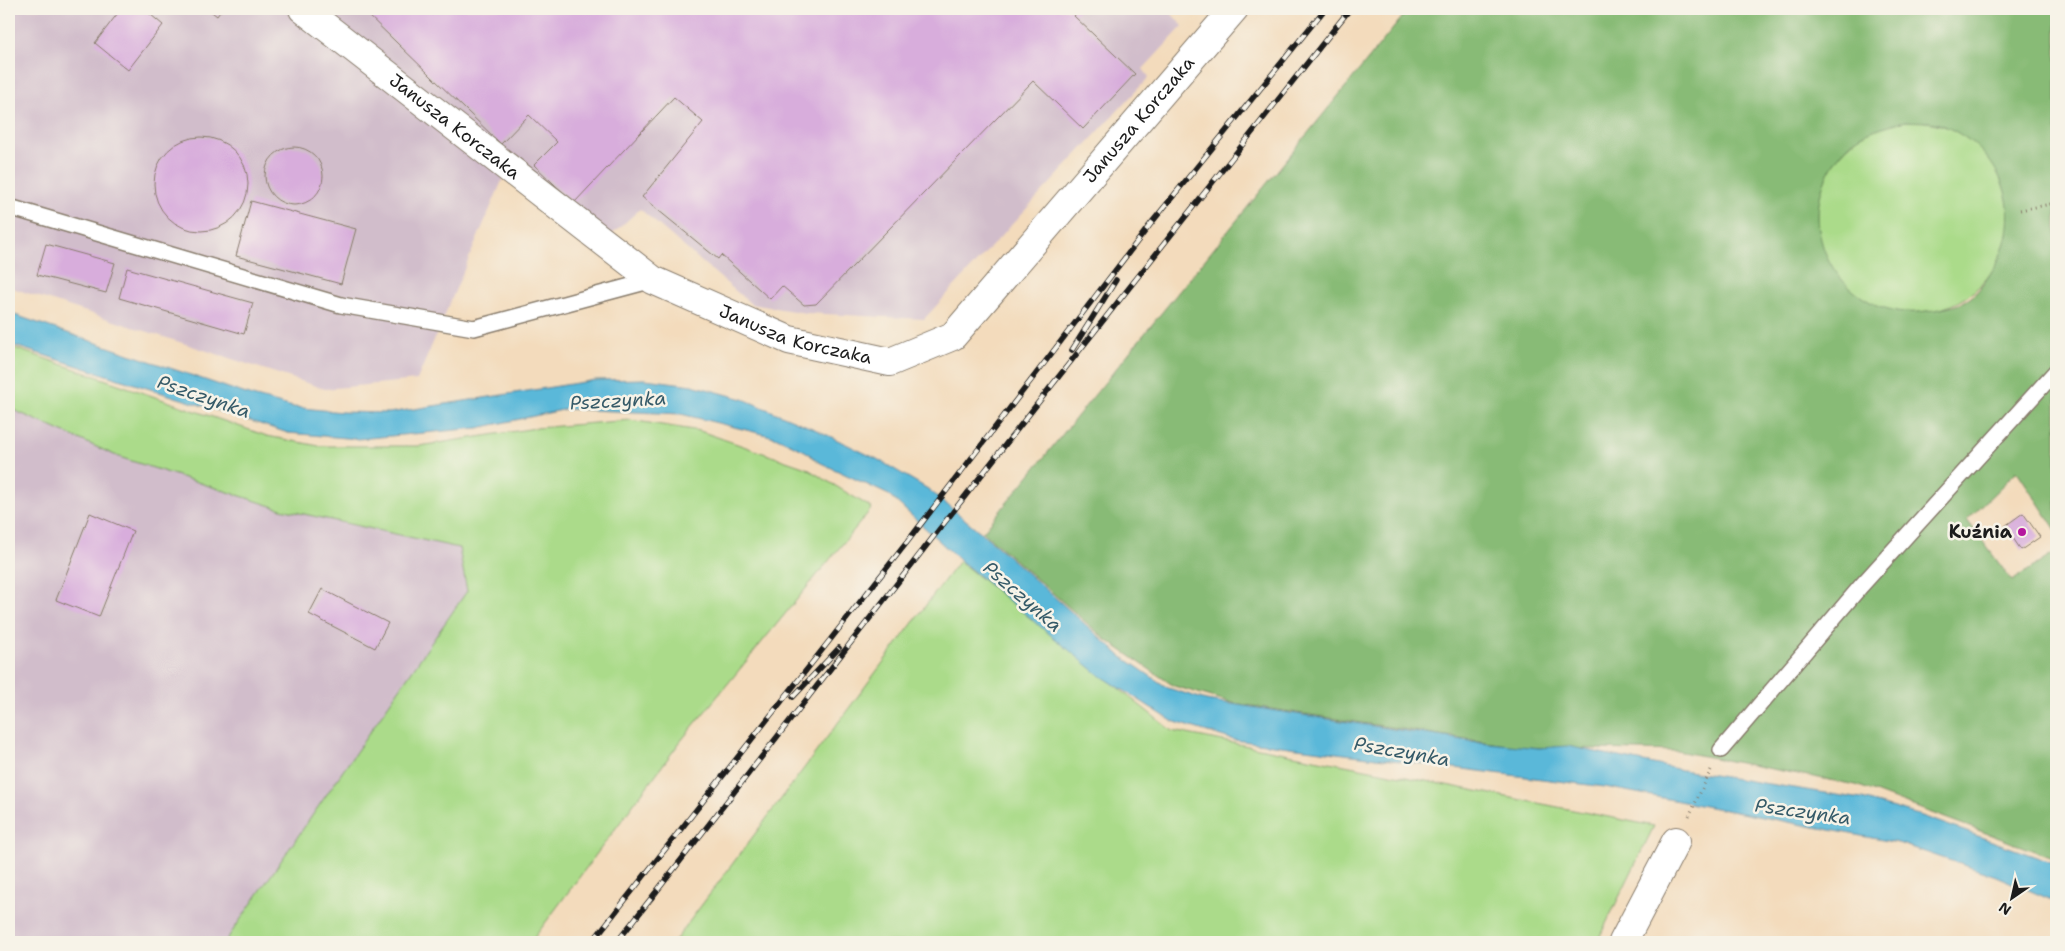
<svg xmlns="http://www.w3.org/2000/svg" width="2065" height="951" font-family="'Shantell Sans',sans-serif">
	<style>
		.industrial { fill: #d1bdcb }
		.green { fill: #abdb8a; stroke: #647c53 }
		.forest { fill: #88bb76; stroke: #526c49; fill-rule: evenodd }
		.water { fill: #5ab8d9; stroke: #3b6a7a }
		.building { fill: #d8addc }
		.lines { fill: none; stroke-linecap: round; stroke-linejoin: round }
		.lane-casing { stroke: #887c6c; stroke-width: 18 }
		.street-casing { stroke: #887c6c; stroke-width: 30 }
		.path { stroke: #887c6c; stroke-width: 3; stroke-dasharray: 1 4; stroke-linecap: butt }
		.lane { stroke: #fff; stroke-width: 15 }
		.street { stroke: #fff; stroke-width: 28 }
		.rail-casing { stroke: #1c1c1c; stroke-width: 5.5 }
		.rail { stroke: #f7f3e8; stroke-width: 4; stroke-dasharray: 11; stroke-linecap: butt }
		.poi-dot { fill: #b5179e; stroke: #f7f3e8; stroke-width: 2 }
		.labels { text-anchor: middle; stroke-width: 5; stroke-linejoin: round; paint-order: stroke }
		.street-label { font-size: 18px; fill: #1c1c1c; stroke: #f7f3e8 }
		.poi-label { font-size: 18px; font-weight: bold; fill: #1c1c1c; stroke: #f7f3e8; text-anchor: end }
		.water-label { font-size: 19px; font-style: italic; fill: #355a68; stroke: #f7f3e8 }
	</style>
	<rect width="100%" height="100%" fill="#f7f3e8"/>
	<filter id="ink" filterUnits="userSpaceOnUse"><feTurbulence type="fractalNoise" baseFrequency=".02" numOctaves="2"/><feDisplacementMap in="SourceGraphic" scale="10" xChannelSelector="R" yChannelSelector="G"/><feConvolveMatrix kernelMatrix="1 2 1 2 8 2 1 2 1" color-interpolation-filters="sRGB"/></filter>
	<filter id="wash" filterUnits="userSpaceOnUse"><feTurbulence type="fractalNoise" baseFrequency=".0096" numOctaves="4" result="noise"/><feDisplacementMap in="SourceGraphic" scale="20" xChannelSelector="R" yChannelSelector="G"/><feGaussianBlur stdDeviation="1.12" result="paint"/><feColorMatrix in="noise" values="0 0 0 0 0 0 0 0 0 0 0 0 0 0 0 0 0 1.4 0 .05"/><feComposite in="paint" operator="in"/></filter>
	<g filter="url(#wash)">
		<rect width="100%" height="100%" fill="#f3dbbc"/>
		<path class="industrial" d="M9,9H1167L1183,26L1143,69L1149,77L924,319L806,313L751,304L640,209L608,238L504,176L417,380L325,389L9,287Z
			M9,408L119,457L281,509L459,548L467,591L225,942H9Z"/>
		<path class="green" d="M1817 217a96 96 0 1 1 192 0a96 96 0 1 1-192 0Z
			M9,346L267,436L319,446H419L536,428L630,420L700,431L806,468L872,508L680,742L531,942H225L467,591L459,548L281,509L119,457L9,408Z
			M959,561L1172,731L1654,826L1597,942H674Z"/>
		<path class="forest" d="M1409,9H2056V530L2017,471L1967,520L2012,581L2056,552V859L1856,785L1677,751L1518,747L1233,703L1174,686L1105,639L983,532ZM1905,121C1916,122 1929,121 1939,124C1998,146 2027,207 1996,264C1989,276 1978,295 1965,301C1951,309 1933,310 1918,312C1887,314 1858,300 1839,276C1808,237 1812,181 1848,146C1863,131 1885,126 1905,121Z"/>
		<path class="water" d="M9,313L252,396L293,407L342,412L389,413L596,380L645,379L692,385L743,399L819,431L877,459L928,489L989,539L1121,656L1168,688L1206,700L1470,741L1539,748L1567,746L1682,770L1862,799L1922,816L2056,864V902L1996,876L1898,843L1605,787L1234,740L1172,721L1098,674L962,562L889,495L819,462L805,451L775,437L681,414L567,409L478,428L358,439L288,433L9,344Z"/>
		<g id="blocks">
			<path class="building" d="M121,9H144L163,25L128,70L95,43Z
				M208,9H222L217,16Z
				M362,9H1080L1074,16L1135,74L1083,129L1033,81L816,304L804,305L782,286L770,299L721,255L718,259L642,197L703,122L674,97L574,203L534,165L557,142L529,115L501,144Z
				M154 184a47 47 0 1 1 94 0a47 47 0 1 1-94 0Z
				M265 176a29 29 0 1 1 58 0a29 29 0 1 1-58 0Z
				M251,201L356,229L341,284L236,256Z
				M46,244L115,263L106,293L37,275Z
				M127,268L253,303L244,334L119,298Z
				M90,513L133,531L99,617L56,600Z
				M2023,513L2040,537L2021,550L2005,526Z
				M322,589L388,623L375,648L309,614Z"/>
		</g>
	</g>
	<g filter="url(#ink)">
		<use href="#blocks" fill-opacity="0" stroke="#887c6c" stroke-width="1"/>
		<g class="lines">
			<defs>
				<path id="lane" d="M9,207L341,305L474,328L653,280
					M1721,750L1861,586L2056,371"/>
				<g id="street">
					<path id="s1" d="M303,9L653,280L789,340L890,362L953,336L1234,9"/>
					<path d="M1623,942L1676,841"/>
				</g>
			</defs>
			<use href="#lane" class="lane-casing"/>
			<use href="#street" class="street-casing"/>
			<path class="path" d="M2020,210L2056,203
				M1689,816L1711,770"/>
			<use href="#lane" class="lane"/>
			<use href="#street" class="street"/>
			<defs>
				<path id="rail" d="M1072,350L1116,280
					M793,697L839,648
					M592,942L908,541L1153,221L1325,9
					M617,942L1041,399L1350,9"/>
			</defs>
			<use href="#rail" class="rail-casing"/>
			<use href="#rail" class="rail"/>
		</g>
	</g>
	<circle class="poi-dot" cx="2022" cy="532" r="5"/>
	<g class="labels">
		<g class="street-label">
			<text dy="6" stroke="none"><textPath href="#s1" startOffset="1048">Janusza Korczaka</textPath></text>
			<text dy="6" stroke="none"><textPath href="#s1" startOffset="192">Janusza Korczaka</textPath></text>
			<text dy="6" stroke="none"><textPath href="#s1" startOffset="596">Janusza Korczaka</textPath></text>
		</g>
		<g class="poi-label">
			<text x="2012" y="538">Kuźnia</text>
		</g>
		<g class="water-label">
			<text transform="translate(204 396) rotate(19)" y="7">Pszczynka</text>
			<text transform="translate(618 400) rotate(-3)" y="7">Pszczynka</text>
			<text transform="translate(1023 596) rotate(41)" y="7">Pszczynka</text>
			<text transform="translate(1402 751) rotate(10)" y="7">Pszczynka</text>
			<text transform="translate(1803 811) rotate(8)" y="7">Pszczynka</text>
		</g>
	</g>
	<rect width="2065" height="951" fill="none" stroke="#f7f3e8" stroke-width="30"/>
	<g transform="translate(2012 898) rotate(214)" stroke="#f7f3e8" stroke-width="4" paint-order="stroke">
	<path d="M0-4L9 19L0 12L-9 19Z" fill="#1c1c1c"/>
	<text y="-8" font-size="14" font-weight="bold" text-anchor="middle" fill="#1c1c1c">N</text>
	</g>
</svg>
